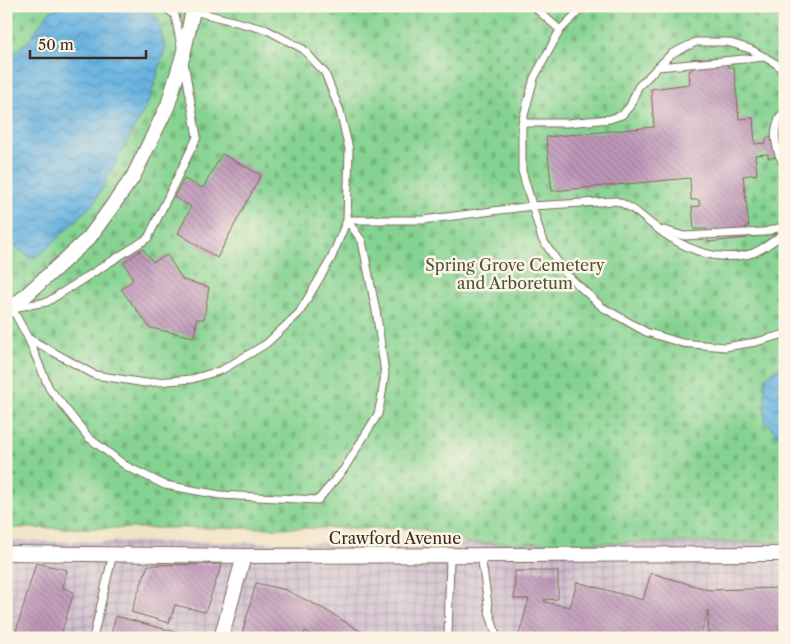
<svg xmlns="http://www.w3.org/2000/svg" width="791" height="644" font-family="'Libre Caslon Text',serif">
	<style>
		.industrial { fill: url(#industrial-grid) }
		.cemetery { fill: url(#cemetery-stones); stroke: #607e58 }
		.water { fill: url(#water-waves); stroke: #516e7f }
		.building { fill: url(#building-back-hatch) }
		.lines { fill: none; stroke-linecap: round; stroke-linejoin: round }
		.service-casing { stroke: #7b6b58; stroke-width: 9 }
		.minor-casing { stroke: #7b6b58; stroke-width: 16 }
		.service { stroke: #fff; stroke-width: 7 }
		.minor { stroke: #fff; stroke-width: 14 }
		.labels { text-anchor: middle; stroke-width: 5; stroke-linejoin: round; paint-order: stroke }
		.park-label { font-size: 16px; fill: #4e543b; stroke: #fcf5e5 }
		.street-label { font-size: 16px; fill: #3b2a1e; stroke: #fcf5e5 }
	</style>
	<defs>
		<pattern id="industrial-grid" width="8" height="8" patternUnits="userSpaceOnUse" patternTransform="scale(1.25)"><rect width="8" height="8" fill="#cfbdcf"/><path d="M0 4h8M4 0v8" fill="none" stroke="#a99aa7"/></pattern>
		<pattern id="cemetery-stones" width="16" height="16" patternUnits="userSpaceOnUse" patternTransform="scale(1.25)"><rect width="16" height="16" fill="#85d392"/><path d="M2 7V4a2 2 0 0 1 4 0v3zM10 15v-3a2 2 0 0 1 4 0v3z" fill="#74b57d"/></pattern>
		<pattern id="water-waves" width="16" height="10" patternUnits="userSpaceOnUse" patternTransform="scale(1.25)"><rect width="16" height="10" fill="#67b2e0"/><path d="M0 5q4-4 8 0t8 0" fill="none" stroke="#5691b5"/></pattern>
		<pattern id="building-back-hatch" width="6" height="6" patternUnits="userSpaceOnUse" patternTransform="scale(1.25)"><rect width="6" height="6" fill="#be96b9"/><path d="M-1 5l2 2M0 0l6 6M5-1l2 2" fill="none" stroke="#9c7b96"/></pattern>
	</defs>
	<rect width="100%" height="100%" fill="#fcf5e5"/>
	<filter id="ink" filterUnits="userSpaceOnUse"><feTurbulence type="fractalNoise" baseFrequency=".02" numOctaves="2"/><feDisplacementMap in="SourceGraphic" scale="10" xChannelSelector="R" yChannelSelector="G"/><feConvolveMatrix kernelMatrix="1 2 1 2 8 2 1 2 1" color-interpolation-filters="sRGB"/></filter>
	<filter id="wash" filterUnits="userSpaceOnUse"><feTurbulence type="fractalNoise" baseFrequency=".0096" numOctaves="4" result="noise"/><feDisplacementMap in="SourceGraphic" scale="20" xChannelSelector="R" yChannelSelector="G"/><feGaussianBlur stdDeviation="1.12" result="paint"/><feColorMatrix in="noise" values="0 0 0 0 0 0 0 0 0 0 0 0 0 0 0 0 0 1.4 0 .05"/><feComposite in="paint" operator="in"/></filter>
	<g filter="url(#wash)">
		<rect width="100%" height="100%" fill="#f1e3c5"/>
		<path class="industrial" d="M6,541L469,543L785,542V638H6Z"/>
		<path class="cemetery" d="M6,6H785V542L469,543L418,528H6Z"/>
		<path class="water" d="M65,6H140L159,20L165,49L150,99L94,203L42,253L30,258L6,240V58H10L29,40L50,11Z
			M785,362V443L765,421V378Z"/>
		<g id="blocks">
			<path class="building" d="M727,57L728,67H734L739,119L753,118L755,144L766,143V138L785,136V157L768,158V154L755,155L757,174L743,176L749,226H746L747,238L708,242L707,229H694L692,207L700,206L699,200H691L690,178L552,191L546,137L654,127L651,89L690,84L689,71L692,70L691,59Z
				M222,154L261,175L217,258L178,233L191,207L174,197L184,179L203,188Z
				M143,249L153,262L167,255L183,280L209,287L204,319H197L194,337L150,328L121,289L133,280L124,262Z
				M36,563L67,570L63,588L74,592L60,638H14Z
				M222,564L205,612L175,605L169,623L131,612L148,565Z
				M515,571H558V599L544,600L545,602L570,607L577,582L643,600L651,573L709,590L785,588V637L708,638V610L700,638H518L529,599H514Z
				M256,583L286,590L324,609L360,631L367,638H317L305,631L303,638H241Z
				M116,616L193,637V638H110Z"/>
		</g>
	</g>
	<g filter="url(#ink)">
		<use href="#blocks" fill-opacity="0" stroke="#7b6b58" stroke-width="1"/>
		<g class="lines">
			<defs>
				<path id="service" d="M163,6L175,15L181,46
					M533,6L560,30
					M584,6L560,30L534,78L522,123V171L542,239L566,274L602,307L646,332L682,343L725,347L756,342L785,334
					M184,62L197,137L148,238L47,302L12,308L28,338L49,388L89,438L126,466L165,485L220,495L318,500L344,469L378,414L381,400L385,374L377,316L362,241L347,220
					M658,67L765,57
					M785,111C782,115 779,118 778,122C772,134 777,156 785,165
					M522,123H567L610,119L622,115L630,106L638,87L671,54L696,42H727L750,49L775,63L785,71
					M347,220H423L532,206L616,201C632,206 641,216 654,226C681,248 718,264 753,253C764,249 776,239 785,232
					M664,230L684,236L764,232L785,226
					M28,338L95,375L145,383L192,379L222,370L266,344L299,313L331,259L347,220L349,149L340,111L325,73L303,49L267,30L194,11
					M481,555L489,611L497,638
					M93,638L113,554
					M448,638L450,556"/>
				<path id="minor" d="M6,312L12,308L89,238L133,177L168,105L183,55L194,6
					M6,553L244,556L785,554
					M221,638L244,556"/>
			</defs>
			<use href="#service" class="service-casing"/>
			<use href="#minor" class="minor-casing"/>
			<use href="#service" class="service"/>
			<use href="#minor" class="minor"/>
		</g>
	</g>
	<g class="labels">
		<g class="park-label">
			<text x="515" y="271">Spring Grove Cemetery<tspan x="515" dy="18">and Arboretum</tspan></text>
		</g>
		<g class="street-label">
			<text x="395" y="544">Crawford Avenue</text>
		</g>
	</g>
	<rect width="791" height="644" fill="none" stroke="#fcf5e5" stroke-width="25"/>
	<path d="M30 50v8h116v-8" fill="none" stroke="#3b2a1e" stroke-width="2.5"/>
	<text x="38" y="50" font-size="15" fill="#3b2a1e" stroke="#fcf5e5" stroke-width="4" paint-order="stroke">50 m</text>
</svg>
